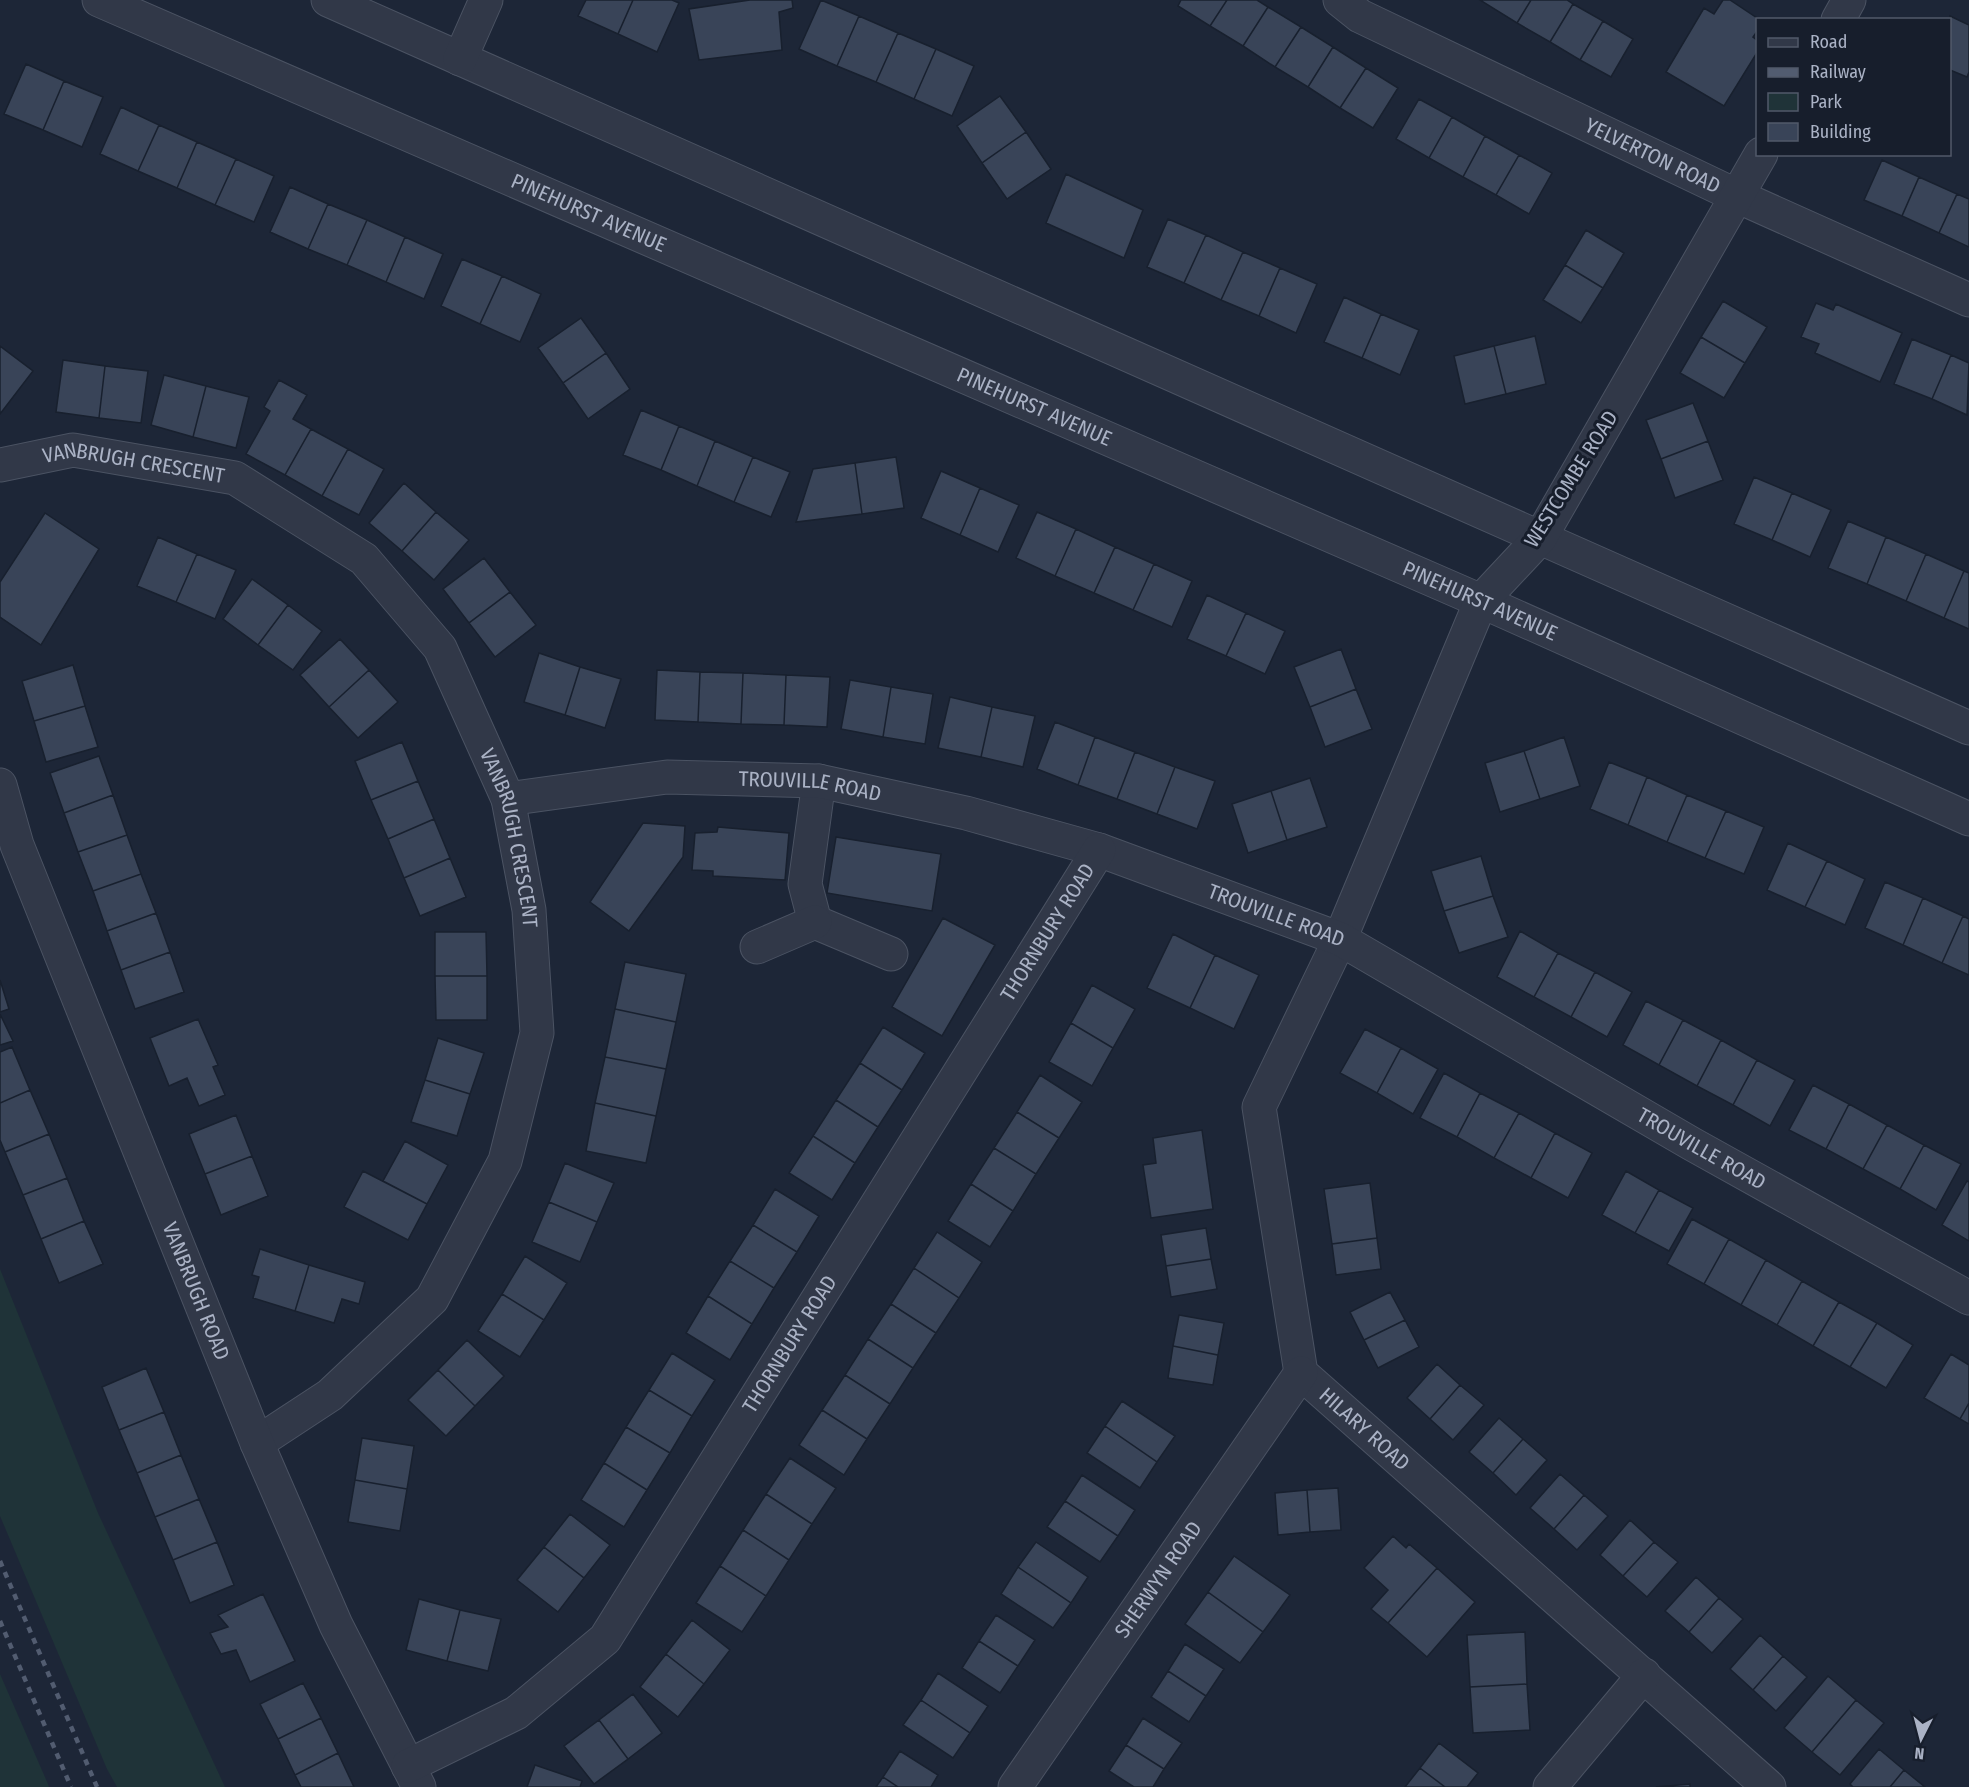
<svg xmlns="http://www.w3.org/2000/svg" width="1969" height="1787" font-family="'Fira Sans Condensed',sans-serif">
	<style>
		.green { fill: #1f3338 }
		.building { fill: #394458; stroke: #18202e; stroke-width: 1.5 }
		.lines { fill: none; stroke-linecap: round; stroke-linejoin: round }
		.minor-casing { stroke: #4b5363; stroke-width: 35 }
		.minor { stroke: #313848; stroke-width: 33 }
		.rail { stroke: #525c70; stroke-width: 4.5; stroke-dasharray: 6 6; stroke-linecap: butt }
		.labels { text-anchor: middle; stroke-width: 6; stroke-linejoin: round; paint-order: stroke }
		.street-label { font-size: 21px; fill: #aab2c5; stroke: #171e2c }
	</style>
	<rect width="100%" height="100%" fill="#1d2637"/>
	<path class="green" d="M0,1269L98,1513L225,1787H117L107,1769L0,1516Z
		M0,1674L48,1784L49,1787H0Z"/>
	<path class="building" d="M586,0H633L618,34L578,16Z
		M633,0H672L679,3L657,52L618,34Z
		M750,0H792L793,8L779,12L782,50L699,60L689,9Z
		M821,0L859,16L837,66L799,49Z
		M1181,0H1227L1210,26L1178,6Z
		M1227,0H1257L1268,7L1243,46L1210,26Z
		M1480,0H1531L1517,23Z
		M1531,0H1567L1573,4L1550,42L1517,23Z
		M1723,0H1730L1760,20H1758V30L1753,37L1758,41V51L1724,106L1666,72L1704,8L1714,14Z
		M1573,4L1603,21L1580,60L1550,42Z
		M1268,7L1301,27L1275,67L1243,46Z
		M859,16L898,33L876,82L837,66Z
		M1950,16L1969,25V72L1967,77L1950,70Z
		M1603,21L1633,39L1611,77L1580,60Z
		M1301,27L1333,47L1308,87L1275,67Z
		M898,33L936,49L914,99L876,82Z
		M1333,47L1366,68L1340,108L1308,87Z
		M936,49L974,66L952,116L914,99Z
		M26,64L64,81L43,130L4,114Z
		M1366,68L1398,88L1373,128L1340,108Z
		M64,81L103,97L82,147L43,130Z
		M1000,96L1026,132L982,163L957,126Z
		M1419,99L1452,117L1429,158L1396,139Z
		M121,107L159,125L138,171L100,154Z
		M1452,117L1485,136L1463,177L1429,158Z
		M159,125L197,142L177,188L138,171Z
		M1026,132L1051,169L1007,199L982,163Z
		M1485,136L1519,155L1496,195L1463,177Z
		M197,142L236,159L215,205L177,188Z
		M1519,155L1552,173L1529,214L1496,195Z
		M236,159L274,176L254,222L215,205Z
		M1882,160L1919,177L1902,216L1864,200Z
		M1066,174L1143,210L1124,258L1046,223Z
		M1919,177L1957,194L1939,233L1902,216Z
		M290,187L328,204L308,249L270,232Z
		M1957,194L1969,199V247L1939,233Z
		M328,204L367,220L347,265L308,249Z
		M1168,219L1206,235L1184,283L1147,267Z
		M367,220L405,237L386,282L347,265Z
		M1586,230L1624,253L1603,288L1565,265Z
		M1206,235L1243,252L1221,300L1184,283Z
		M405,237L443,254L424,299L386,282Z
		M1243,252L1280,268L1259,316L1221,300Z
		M462,259L502,276L480,324L441,306Z
		M1565,265L1603,288L1581,323L1543,300Z
		M1280,268L1317,284L1296,333L1259,316Z
		M502,276L541,294L520,342L480,324Z
		M1344,297L1381,314L1362,358L1324,342Z
		M1723,301L1767,327L1745,363L1701,337Z
		M1816,303L1833,310L1836,304L1902,333L1880,382L1815,353L1819,344L1801,337Z
		M1381,314L1419,330L1400,375L1362,358Z
		M581,318L606,353L563,383L538,348Z
		M1535,336L1546,384L1506,394L1494,346Z
		M1701,337L1745,363L1724,398L1680,373Z
		M1912,339L1951,355L1932,399L1894,384Z
		M0,346L33,371L0,414Z
		M1494,346L1506,394L1465,404L1454,356Z
		M606,353L630,389L588,419L563,383Z
		M1951,355L1969,363L1967,415L1932,399Z
		M63,360L105,366L99,418L56,412Z
		M105,366L148,371L141,423L99,418Z
		M164,375L206,386L193,437L151,425Z
		M279,380L307,395L293,419L311,429L285,475L246,454L270,411L264,407Z
		M206,386L249,397L236,448L193,437Z
		M1693,403L1708,441L1661,459L1646,420Z
		M641,410L679,426L661,470L623,455Z
		M679,426L715,441L697,486L661,470Z
		M311,429L348,449L322,496L285,475Z
		M715,441L753,457L734,502L697,486Z
		M1708,441L1723,480L1675,498L1661,459Z
		M348,449L384,469L359,515L322,496Z
		M753,457L790,472L771,517L734,502Z
		M896,457L904,508L862,514L855,463Z
		M855,463L862,514L796,522L813,469Z
		M941,471L980,488L960,535L921,518Z
		M1754,477L1792,493L1772,540L1734,524Z
		M404,483L436,512L402,551L369,523Z
		M980,488L1019,505L998,552L960,535Z
		M1792,493L1831,510L1810,557L1772,540Z
		M436,512L469,540L434,580L402,551Z
		M1037,512L1076,529L1055,576L1016,558Z
		M45,513L99,549L41,645L0,617V582Z
		M1848,521L1886,537L1867,584L1828,568Z
		M1076,529L1115,547L1094,593L1055,576Z
		M158,537L197,554L176,602L137,586Z
		M1886,537L1926,554L1906,601L1867,584Z
		M1115,547L1154,564L1133,610L1094,593Z
		M197,554L236,570L215,619L176,602Z
		M1926,554L1964,571L1944,618L1906,601Z
		M484,558L510,592L469,623L443,589Z
		M1154,564L1192,581L1172,627L1133,610Z
		M1964,571L1969,573V629L1944,618Z
		M252,579L288,605L258,645L223,619Z
		M510,592L536,625L495,657L469,623Z
		M1207,595L1246,613L1226,656L1187,639Z
		M288,605L322,631L293,670L258,645Z
		M1246,613L1285,631L1265,674L1226,656Z
		M340,639L369,670L329,707L300,675Z
		M1341,649L1356,689L1310,707L1294,667Z
		M539,653L580,667L565,715L524,702Z
		M73,665L85,706L34,721L22,681Z
		M580,667L621,679L605,728L565,715Z
		M369,670L398,702L358,738L329,707Z
		M657,670L700,672L698,722L655,720Z
		M700,672L743,673L741,724L698,722Z
		M743,673L786,675L784,725L741,724Z
		M786,675L830,677L827,727L784,725Z
		M850,680L891,687L883,737L841,729Z
		M891,687L933,694L925,744L883,737Z
		M1356,689L1372,729L1325,747L1310,707Z
		M950,697L992,707L981,757L938,748Z
		M85,706L98,747L46,762L34,721Z
		M992,707L1035,716L1023,767L981,757Z
		M1055,722L1095,737L1078,785L1037,769Z
		M1095,737L1135,752L1117,799L1078,785Z
		M1564,737L1580,786L1540,799L1524,751Z
		M402,742L418,781L371,800L355,761Z
		M1524,751L1540,799L1500,812L1485,763Z
		M1135,752L1175,767L1157,814L1117,799Z
		M99,756L113,795L64,813L50,773Z
		M1609,762L1647,777L1628,825L1590,809Z
		M1175,767L1215,781L1197,829L1157,814Z
		M1647,777L1687,795L1667,842L1628,825Z
		M1310,778L1327,827L1287,840L1271,791Z
		M418,781L434,819L388,839L371,800Z
		M1271,791L1287,840L1248,853L1232,804Z
		M113,795L127,835L78,852L64,813Z
		M1687,795L1726,811L1705,858L1667,842Z
		M1726,811L1764,827L1744,874L1705,858Z
		M434,819L450,858L404,878L388,839Z
		M643,823L685,826L683,857L629,931L590,902Z
		M718,827L789,833L785,880L713,876V871L692,870L695,833L717,832Z
		M127,835L141,874L93,891L78,852Z
		M836,837L941,854L932,911L827,893Z
		M1788,843L1827,861L1805,907L1767,890Z
		M1481,856L1493,896L1444,911L1431,871Z
		M450,858L466,897L420,916L404,878Z
		M1827,861L1865,879L1845,925L1805,907Z
		M141,874L156,913L107,931L93,891Z
		M1885,882L1923,898L1903,945L1865,928Z
		M1493,896L1508,937L1459,953L1444,911Z
		M1923,898L1963,916L1942,963L1903,945Z
		M156,913L170,952L121,970L107,931Z
		M1963,916L1969,919V975L1942,963Z
		M943,918L995,945L942,1036L892,1007Z
		M1520,931L1558,953L1534,997L1497,977Z
		M435,932H486L487,976H435Z
		M1173,934L1215,955L1190,1008L1147,988Z
		M170,952L184,992L135,1009L121,970Z
		M1558,953L1595,972L1571,1017L1534,997Z
		M1215,955L1259,975L1234,1029L1190,1008Z
		M625,962L686,974L676,1022L615,1009Z
		M1595,972L1632,992L1607,1037L1571,1017Z
		M435,976H487V1020H436Z
		M0,980L9,1009L0,1012Z
		M1092,985L1135,1009L1113,1048L1071,1023Z
		M1646,1001L1683,1020L1659,1065L1623,1045Z
		M615,1009L676,1022L666,1069L605,1057Z
		M0,1014L13,1041L0,1045Z
		M198,1019L218,1065L213,1067L225,1095L199,1106L187,1078L169,1086L150,1038Z
		M1683,1020L1721,1040L1697,1086L1659,1065Z
		M1071,1023L1113,1048L1092,1086L1049,1062Z
		M883,1027L925,1053L902,1090L860,1063Z
		M1365,1029L1401,1048L1377,1093L1340,1073Z
		M438,1038L484,1053L470,1094L425,1080Z
		M1721,1040L1757,1060L1733,1105L1697,1086Z
		M12,1047L30,1090L0,1103V1052Z
		M1401,1048L1438,1069L1413,1114L1377,1093Z
		M605,1057L666,1069L656,1116L595,1103Z
		M1757,1060L1795,1080L1770,1126L1733,1105Z
		M860,1063L902,1090L878,1127L836,1100Z
		M1444,1073L1480,1093L1457,1137L1420,1118Z
		M1040,1075L1082,1102L1059,1138L1017,1112Z
		M425,1080L470,1094L457,1136L411,1122Z
		M1813,1085L1849,1104L1826,1149L1789,1130Z
		M30,1090L49,1134L5,1152L0,1140V1103Z
		M1480,1093L1519,1113L1494,1158L1457,1137Z
		M836,1100L878,1127L855,1163L813,1136Z
		M595,1103L656,1116L646,1163L586,1151Z
		M1849,1104L1887,1125L1863,1169L1826,1149Z
		M1017,1112L1059,1138L1036,1174L994,1148Z
		M1519,1113L1555,1133L1531,1178L1494,1158Z
		M236,1115L252,1156L205,1174L189,1134Z
		M1887,1125L1924,1145L1900,1189L1863,1169Z
		M1202,1130L1213,1209L1151,1218L1143,1165L1156,1163L1153,1138Z
		M1555,1133L1592,1153L1568,1198L1531,1178Z
		M49,1134L67,1178L23,1195L5,1152Z
		M813,1136L855,1163L832,1200L789,1173Z
		M405,1141L448,1165L427,1204L383,1181Z
		M1924,1145L1961,1164L1936,1210L1900,1189Z
		M994,1148L1036,1174L1013,1211L971,1184Z
		M252,1156L268,1196L221,1215L205,1174Z
		M565,1163L614,1183L597,1222L549,1202Z
		M363,1171L427,1204L408,1240L344,1207Z
		M1626,1171L1659,1190L1635,1233L1602,1215Z
		M67,1178L84,1221L41,1239L23,1195Z
		M1967,1181L1969,1182V1241L1942,1225Z
		M1370,1183L1377,1238L1332,1244L1324,1189Z
		M971,1184L1013,1211L990,1247L948,1221Z
		M775,1189L819,1216L797,1252L753,1225Z
		M1659,1190L1693,1208L1669,1251L1635,1233Z
		M549,1202L597,1222L580,1262L532,1242Z
		M1692,1219L1729,1239L1704,1284L1667,1264Z
		M84,1221L103,1264L59,1283L41,1239Z
		M753,1225L797,1252L774,1288L730,1261Z
		M1206,1228L1211,1259L1166,1266L1161,1235Z
		M937,1232L982,1262L959,1298L914,1268Z
		M1377,1238L1381,1269L1336,1275L1332,1244Z
		M1729,1239L1766,1260L1741,1305L1704,1284Z
		M260,1249L309,1265L295,1311L253,1298L259,1277L252,1275Z
		M525,1256L567,1283L544,1320L502,1294Z
		M1211,1259L1217,1289L1171,1297L1166,1266Z
		M1766,1260L1802,1281L1777,1325L1741,1305Z
		M730,1261L774,1288L752,1324L708,1296Z
		M309,1265L365,1282L359,1304L342,1299L334,1323L295,1311Z
		M914,1268L959,1298L936,1333L891,1304Z
		M1802,1281L1839,1302L1813,1346L1777,1325Z
		M1390,1292L1405,1320L1364,1340L1350,1312Z
		M502,1294L544,1320L520,1357L478,1331Z
		M708,1296L752,1324L730,1360L686,1333Z
		M1839,1302L1877,1323L1850,1367L1813,1346Z
		M891,1304L936,1333L913,1368L868,1339Z
		M1179,1315L1224,1323L1218,1355L1173,1346Z
		M1405,1320L1419,1347L1378,1368L1364,1340Z
		M1877,1323L1913,1345L1886,1388L1850,1367Z
		M868,1339L913,1368L890,1404L845,1375Z
		M467,1340L504,1376L475,1406L438,1370Z
		M1173,1346L1218,1355L1213,1385L1168,1378Z
		M672,1353L715,1380L692,1416L649,1390Z
		M1951,1354L1969,1365V1403L1960,1419L1924,1398Z
		M1437,1364L1460,1385L1430,1419L1407,1398Z
		M146,1368L164,1412L119,1430L102,1387Z
		M438,1370L475,1406L446,1436L408,1400Z
		M845,1375L890,1404L867,1439L822,1410Z
		M1460,1385L1484,1405L1453,1440L1430,1419Z
		M649,1390L692,1416L670,1453L626,1427Z
		M1122,1401L1175,1436L1157,1462L1105,1426Z
		M1969,1403V1424L1960,1419Z
		M822,1410L867,1439L844,1475L799,1445Z
		M164,1412L181,1455L137,1473L119,1430Z
		M1499,1418L1523,1439L1493,1473L1469,1452Z
		M1105,1426L1157,1462L1140,1488L1087,1453Z
		M626,1427L670,1453L647,1490L604,1463Z
		M362,1438L414,1446L407,1489L355,1480Z
		M1523,1439L1547,1460L1516,1495L1493,1473Z
		M181,1455L199,1499L155,1517L137,1473Z
		M790,1458L836,1488L812,1524L766,1494Z
		M604,1463L647,1490L624,1527L581,1500Z
		M1560,1474L1584,1495L1554,1529L1530,1508Z
		M1082,1475L1135,1510L1118,1536L1065,1501Z
		M355,1480L407,1489L400,1531L348,1522Z
		M1338,1488L1341,1530L1310,1532L1307,1490Z
		M1307,1490L1310,1532L1278,1535L1275,1493Z
		M766,1494L812,1524L789,1560L743,1530Z
		M1584,1495L1608,1516L1577,1550L1554,1529Z
		M199,1499L217,1542L173,1560L155,1517Z
		M1065,1501L1118,1536L1100,1562L1047,1527Z
		M570,1514L610,1545L584,1578L544,1547Z
		M1630,1520L1654,1542L1623,1576L1600,1555Z
		M743,1530L789,1560L766,1596L720,1566Z
		M1393,1536L1406,1548L1409,1544L1437,1568L1388,1623L1371,1609L1388,1590L1364,1568Z
		M217,1542L234,1585L190,1603L173,1560Z
		M1036,1542L1088,1577L1071,1603L1018,1567Z
		M1654,1542L1678,1562L1647,1597L1623,1576Z
		M544,1547L584,1578L558,1612L517,1580Z
		M1234,1556L1290,1595L1263,1632L1208,1592Z
		M720,1566L766,1596L742,1632L696,1603Z
		M1018,1567L1071,1603L1053,1628L1001,1594Z
		M1437,1568L1475,1602L1427,1657L1388,1623Z
		M1696,1577L1719,1598L1689,1632L1665,1611Z
		M1208,1592L1263,1632L1240,1663L1185,1624Z
		M263,1594L295,1661L250,1682L236,1650L221,1654L210,1633L228,1627L218,1615Z
		M1719,1598L1743,1619L1712,1653L1689,1632Z
		M419,1599L460,1610L447,1661L406,1650Z
		M460,1610L501,1619L488,1671L447,1661Z
		M996,1615L1035,1640L1018,1666L979,1641Z
		M692,1620L730,1650L704,1684L666,1654Z
		M1525,1632L1527,1684L1470,1687L1467,1635Z
		M1760,1635L1783,1656L1753,1690L1730,1669Z
		M979,1641L1018,1666L1000,1693L962,1668Z
		M1185,1644L1224,1669L1206,1696L1168,1671Z
		M666,1654L704,1684L678,1717L640,1687Z
		M1783,1656L1807,1677L1776,1711L1753,1690Z
		M1168,1671L1206,1696L1189,1722L1151,1697Z
		M938,1673L988,1706L970,1733L921,1700Z
		M1828,1676L1856,1700L1812,1752L1784,1728Z
		M303,1683L321,1718L278,1739L260,1704Z
		M1527,1684L1530,1730L1473,1733L1470,1687Z
		M633,1694L662,1733L628,1759L599,1720Z
		M921,1700L970,1733L953,1758L903,1725Z
		M1856,1700L1884,1723L1840,1775L1812,1752Z
		M321,1718L338,1753L295,1775L278,1739Z
		M1143,1718L1182,1743L1164,1769L1126,1745Z
		M599,1720L628,1759L594,1784L564,1746Z
		M1439,1743L1478,1773L1467,1787H1445L1420,1768Z
		M1126,1745L1164,1769L1153,1787H1134L1109,1771Z
		M1879,1749L1904,1770L1890,1787H1853L1850,1784Z
		M900,1751L938,1775L931,1787H898L883,1777Z
		M338,1753L354,1787H301L295,1775Z
		M535,1765L582,1781L580,1787H527Z
		M1420,1768L1445,1787H1405Z
		M1904,1770L1925,1787H1890Z
		M883,1777L898,1787H876Z
		M1690,1784V1787H1656Z"/>
	<g class="lines">
		<defs>
			<g id="minor">
				<path id="s1" d="M99,0L1481,601L1969,819"/>
				<path d="M328,0L1969,728"/>
				<path id="s2" d="M1340,0L1360,16L1737,196L1969,300"/>
				<path d="M1838,20L1849,0"/>
				<path d="M460,59L486,0"/>
				<path id="s3" d="M1761,154L1540,538L1481,601L1340,939L1259,1107L1301,1373L1769,1787"/>
				<path id="s4" d="M0,465L73,450L235,478L364,559L440,648L508,799L529,910L537,1033L505,1161L432,1299L330,1395L257,1443"/>
				<path d="M819,781L805,884L815,922L891,954"/>
				<path id="s5" d="M0,785L17,845L257,1443L336,1625L419,1787"/>
				<path id="s6" d="M508,799L667,777L819,781L966,813L1099,850L1340,939L1692,1144L1969,1298"/>
				<path d="M757,947L815,922"/>
				<path id="s7" d="M408,1766L516,1713L605,1639L1099,850"/>
				<path id="s8" d="M1015,1787L1301,1373"/>
				<path d="M1550,1787L1644,1675"/>
			</g>
		</defs>
		<use href="#minor" class="minor-casing"/>
		<use href="#minor" class="minor"/>
		<path class="rail" d="M0,1561L97,1787
			M0,1621L71,1787"/>
	</g>
	<g class="labels">
		<g class="street-label">
			<text dy="7" stroke="none"><textPath href="#s2" startOffset="350">YELVERTON ROAD</textPath></text>
			<text dy="7" stroke="none"><textPath href="#s1" startOffset="534">PINEHURST AVENUE</textPath></text>
			<text dy="7" stroke="none"><textPath href="#s1" startOffset="1020">PINEHURST AVENUE</textPath></text>
			<text dy="7" stroke="none"><textPath href="#s4" startOffset="136">VANBRUGH CRESCENT</textPath></text>
			<text transform="translate(1571 479) rotate(-58)" y="7">WESTCOMBE ROAD</text>
			<text dy="7" stroke="none"><textPath href="#s1" startOffset="1506">PINEHURST AVENUE</textPath></text>
			<text dy="7" stroke="none"><textPath href="#s6" startOffset="304">TROUVILLE ROAD</textPath></text>
			<text dy="7" stroke="none"><textPath href="#s4" startOffset="712">VANBRUGH CRESCENT</textPath></text>
			<text dy="7" stroke="none"><textPath href="#s6" startOffset="790">TROUVILLE ROAD</textPath></text>
			<text dy="7" stroke="none"><textPath href="#s7" startOffset="1070">THORNBURY ROAD</textPath></text>
			<text dy="7" stroke="none"><textPath href="#s6" startOffset="1276">TROUVILLE ROAD</textPath></text>
			<text dy="7" stroke="none"><textPath href="#s5" startOffset="543">VANBRUGH ROAD</textPath></text>
			<text dy="7" stroke="none"><textPath href="#s7" startOffset="584">THORNBURY ROAD</textPath></text>
			<text dy="7" stroke="none"><textPath href="#s3" startOffset="1436">HILARY ROAD</textPath></text>
			<text dy="7" stroke="none"><textPath href="#s8" startOffset="252">SHERWYN ROAD</textPath></text>
		</g>
	</g>
	<rect x="1756" y="18" width="195" height="138" fill="#171e2c" stroke="#525969" stroke-width="1.5"/>
	<rect x="1768" y="38" width="30" height="9" fill="#313848" stroke="#525969" stroke-width="1.5"/>
	<text x="1810" y="48" font-size="18" fill="#aab2c5">Road</text>
	<rect x="1768" y="68" width="30" height="9" fill="#525c70" stroke="#525969" stroke-width="1.5"/>
	<text x="1810" y="78" font-size="18" fill="#aab2c5">Railway</text>
	<rect x="1768" y="93" width="30" height="18" fill="#1f3338" stroke="#525969" stroke-width="1.5"/>
	<text x="1810" y="108" font-size="18" fill="#aab2c5">Park</text>
	<rect x="1768" y="123" width="30" height="18" fill="#394458" stroke="#525969" stroke-width="1.5"/>
	<text x="1810" y="138" font-size="18" fill="#aab2c5">Building</text>
	<g transform="translate(1921 1739) rotate(186)" stroke="#171e2c" stroke-width="4.5" paint-order="stroke">
	<path d="M0-4.5L10 22L0 15L-10 22Z" fill="#aab2c5"/>
	<text y="-9" font-size="16" font-weight="bold" text-anchor="middle" fill="#aab2c5">N</text>
	</g>
</svg>
